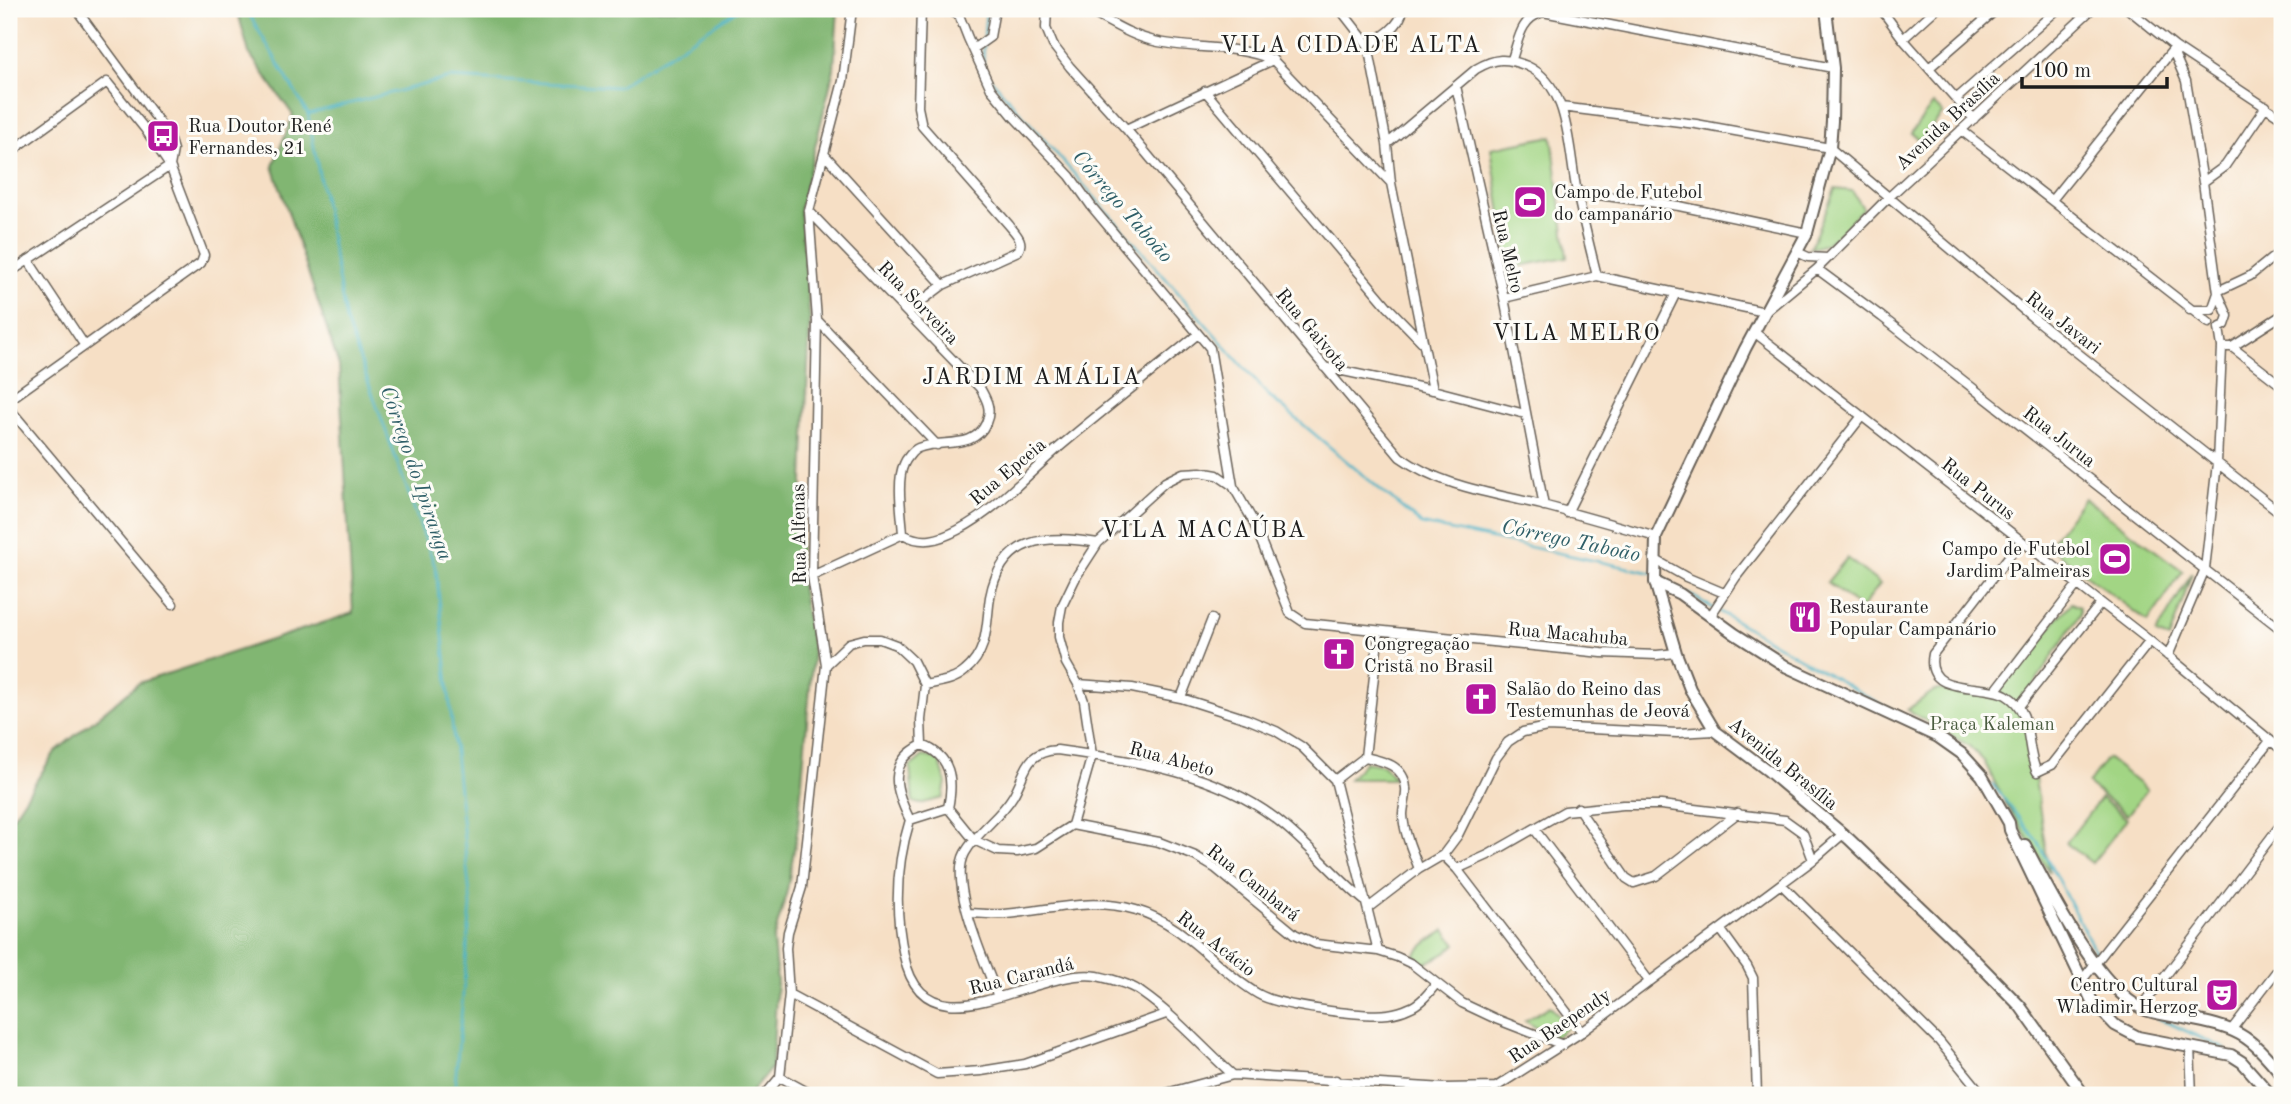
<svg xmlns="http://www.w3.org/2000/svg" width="2291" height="1104" font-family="'Old Standard TT',serif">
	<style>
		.green { fill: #a2d584; stroke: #5f7850; stroke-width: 2 }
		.forest { fill: #81b672; stroke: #4e6947; stroke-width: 2 }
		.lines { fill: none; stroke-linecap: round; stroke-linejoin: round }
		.stream { stroke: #47b1c5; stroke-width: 2.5 }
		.street-casing { stroke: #686057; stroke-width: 11 }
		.secondary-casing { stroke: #686057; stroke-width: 14 }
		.street { stroke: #fff; stroke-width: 8 }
		.secondary { stroke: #fff; stroke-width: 10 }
		.labels { text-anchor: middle; stroke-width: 6; stroke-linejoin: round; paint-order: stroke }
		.street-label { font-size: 19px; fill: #1c1c1c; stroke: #fdfcf7 }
		.poi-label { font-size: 19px; fill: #1c1c1c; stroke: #fdfcf7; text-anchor: start }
		.park-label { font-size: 19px; fill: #4b5d40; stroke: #fdfcf7 }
		.water-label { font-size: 21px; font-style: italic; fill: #2f5f68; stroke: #fdfcf7 }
		.quarter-label { font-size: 23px; letter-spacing: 2px; fill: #1c1c1c; stroke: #fdfcf7 }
	</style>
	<rect width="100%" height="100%" fill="#fdfcf7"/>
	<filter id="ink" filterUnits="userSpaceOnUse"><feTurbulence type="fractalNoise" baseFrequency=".0143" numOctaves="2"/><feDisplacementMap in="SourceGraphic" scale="14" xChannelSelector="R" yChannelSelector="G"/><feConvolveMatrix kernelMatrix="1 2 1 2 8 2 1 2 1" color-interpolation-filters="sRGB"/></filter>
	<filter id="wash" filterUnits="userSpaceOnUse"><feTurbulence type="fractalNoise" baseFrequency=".00686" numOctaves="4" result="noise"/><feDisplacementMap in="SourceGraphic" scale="28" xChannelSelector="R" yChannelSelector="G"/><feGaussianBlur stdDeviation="1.57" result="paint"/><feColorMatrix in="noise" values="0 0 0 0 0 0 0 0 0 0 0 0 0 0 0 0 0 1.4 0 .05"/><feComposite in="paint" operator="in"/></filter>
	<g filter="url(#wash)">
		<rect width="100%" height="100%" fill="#f6dfc5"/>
		<path class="green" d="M1933,104L1943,113L1920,141L1911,133Z
			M1552,136L1567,257L1509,268L1491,148Z
			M1835,189L1852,191L1863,208C1848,224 1833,247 1810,248Z
			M2084,498L2183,571L2148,622L2048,546Z
			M1847,558L1880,584L1861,609L1827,582Z
			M2192,573L2169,639L2156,634Z
			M2071,603L2080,607V615L2020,705L2028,732L2049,872L2005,803L1984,761L1969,746L1907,710L1935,690H1996Z
			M923,756L939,759L946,782L943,798L920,804L913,802L910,767Z
			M2107,758L2147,790L2127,815L2088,784Z
			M1365,762L1383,765L1396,779H1349Z
			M2101,798L2127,819L2092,863L2066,843Z
			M1445,930L1456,944L1446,953L1424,964L1414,955L1428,941Z
			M1550,1006L1568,1027L1554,1038L1525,1021Z"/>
		<path class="forest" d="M237,9H838L834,69L800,209L810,321L799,573L813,652L798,827L787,891L773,941L777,981L772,1067L749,1095H14L9,1075V823L55,752L139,683L353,613L339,366L273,166L293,115L249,53Z"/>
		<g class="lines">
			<path class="stream" d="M246,9L308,114L346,321L436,569L471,906L454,1095
				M984,37L986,9
				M983,65L984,44
				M991,79L1267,394L1421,524L1653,573
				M308,114L450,78L618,87L739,9
				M1658,577L1674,585
				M1689,594L1883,706
				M1992,784L2038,842L2098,957
				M2158,1018L2225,1049"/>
		</g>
	</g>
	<g filter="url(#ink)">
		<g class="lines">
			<defs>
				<path id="street" d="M945,9L959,15
					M960,9L959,15L968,38L991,89L1014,117L1070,176L1092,207L1210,348L1233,486
					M1047,9L1046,28L1053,45L1070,67L1126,129L1400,457C1442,487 1493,493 1542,505C1580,515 1618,526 1656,537
					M1084,9C1108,20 1128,35 1154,41C1193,50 1236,44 1273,60L1391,183
					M1340,9L1368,45C1382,37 1401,26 1403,9
					M1881,9L1903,39L1974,119
					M2128,9L2175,47L2282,118
					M1903,39L1936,9
					M1368,45L1387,144L1391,183L1433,390
					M973,49L990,37L995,9
					M2173,51L2186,81L2203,182L2218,293L2228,316L2225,325L2219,328
					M1512,59C1519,39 1520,19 1543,12L1833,68
					M1929,68L1997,9
					M1456,86L1504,298L1544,506
					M1205,91L1388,307L1423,343
					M1956,99L2058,9
					M1561,107L1696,124L1830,148L2032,317L2282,514
					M1126,129L1273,60
					M1961,130L2209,323
					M1387,144L1476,69C1495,58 1506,57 1527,66C1571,86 1568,151 1577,192C1583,220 1590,248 1597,276L1765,312L1817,269L1888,198L2092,9
					M9,153L107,82L145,129L170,166
					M824,154L943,285
					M2203,182L2225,166L2266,106
					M1577,192L1679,206L1807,233
					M2052,200L2175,47
					M809,211L980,388C987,400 992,410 986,423C974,451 941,438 918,448C913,450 906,459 904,464C896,480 902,516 903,534
					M1797,252L1808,257L1827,258
					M28,260L85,346
					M1817,269L1882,317L2282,630
					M9,273L170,166
					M2218,291L2250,276L2282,250
					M1504,298L1597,276
					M2190,310H2212L2218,293
					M907,312L943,285L1018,251C1025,241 1015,233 1009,225L922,126L918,107L921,9
					M817,320L937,445
					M1754,332L2150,641L2282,750
					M2222,347H2232L2282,386
					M2232,347L2282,315
					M1324,367L1433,390L1525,414
					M9,400L201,263L204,255L170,166L173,150L168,134L76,9
					M9,408L173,604
					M1567,513L1676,293
					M2021,541L1933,654C1924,697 1983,682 2006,695C2035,712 2024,747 2037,772L2052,765L2150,641
					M1654,559L1686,577L1724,593
					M812,576L903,534C922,545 939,540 958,530C995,511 1026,476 1057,449C1103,410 1151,373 1198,334
					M1711,615L1736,577L1862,416
					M2168,656L2205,569L2217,463L2222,347L2219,328
					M826,665L849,643L864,639H880L896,645L913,661L925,685L921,720L922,745
					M1078,684L1132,688L1181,698L1247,719L1276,731L1302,747L1335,780L1378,951
					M925,685C939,682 954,681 965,671C989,651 986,624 990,597C1002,535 1046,535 1098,543
					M1996,690L2077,585
					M1181,698L1212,619
					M2020,705L2101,603
					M922,745C951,756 954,779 948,808L910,820C895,790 886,763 922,745Z
					M1365,757L1379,631
					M1335,780L1365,757C1383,761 1404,765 1406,788C1407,797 1403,806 1403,815C1404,834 1413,852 1419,869
					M948,808L974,840L998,851L1017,852L1036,848L1072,825L1092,755L1084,701L1078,684L1066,663L1059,637V622L1062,606L1076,577L1098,543L1165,482L1183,473L1200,472L1217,475L1233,486L1253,521L1290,613L1305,623L1602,653L1657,655L1676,653
					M1578,808L1626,878L1634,883L1656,876L1738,813
					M910,820C896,865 894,910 904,956C925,1058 1037,966 1097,976C1111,979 1131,984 1142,993C1175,1016 1203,1048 1233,1075
					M1072,825L1159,842L1195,856L1215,868L1295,934L1316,944L1378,951L1397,957L1412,964L1462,1003L1496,1019L1563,1045
					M1535,830L1649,981
					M1443,855L1457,869L1582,1032
					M1457,869L1488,855L1565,811L1623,805H1661L1785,820L1803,833L1813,860
					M1781,884L1939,1041L1983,1095
					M1368,908L1419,869L1443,855L1458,835L1496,758L1508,742L1523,732L1547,727L1677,733L1715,731
					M968,913C980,913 993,915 1005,914C1052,910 1089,897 1136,910C1186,924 1215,969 1258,994C1278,1006 1364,1017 1388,1014C1395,1013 1403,1011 1409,1008C1420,1004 1428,994 1436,984
					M1721,930L1747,966L1753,978L1757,1095
					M2083,979L2270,741
					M789,994L937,1074L981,1071L1025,1064L1166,1014
					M998,997C986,964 948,884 965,853C977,831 1000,818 1013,796C1027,772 1024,752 1057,750C1133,761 1213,771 1275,818C1308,843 1334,876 1366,902
					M2141,1008L2282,823
					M2232,1029L2282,964
					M2190,1047L2192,1095
					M780,1077L813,1095
					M765,1095L780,1077L789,994L786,948L788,932L802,887L826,665L812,576L817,320L809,211L843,81L852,9
					M1159,1095L1233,1075L1445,1088L1496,1087L1582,1032L1813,860L1843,834
					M1326,1095L1336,1080"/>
				<path id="secondary" d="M1826,9L1833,68L1832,121L1830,148L1807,233L1745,349L1656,537L1655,582L1676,653L1690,689L1715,731L1767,770L1849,839L1969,954L2020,1006L2084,1095
					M1655,582L1680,594L1735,634L1787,667L1938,737L1962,754L1982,776L2009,823L2010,830L2092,1001L2115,1025L2138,1037L2231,1055L2242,1062L2271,1095
					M2025,845C2048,889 2097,988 2143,1009C2156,1015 2170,1015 2184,1018C2237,1028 2248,1033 2282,1075"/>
			</defs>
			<use href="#street" class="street-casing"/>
			<use href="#secondary" class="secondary-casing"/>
			<use href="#street" class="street"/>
			<use href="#secondary" class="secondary"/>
		</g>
	</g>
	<defs>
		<symbol id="bus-square" viewBox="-11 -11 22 22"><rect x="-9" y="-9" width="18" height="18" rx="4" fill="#b5179e" stroke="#fdfcf7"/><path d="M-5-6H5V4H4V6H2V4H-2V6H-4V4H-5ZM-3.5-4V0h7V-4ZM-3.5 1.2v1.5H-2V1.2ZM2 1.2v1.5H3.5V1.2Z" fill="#fff"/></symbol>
		<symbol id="stadium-square" viewBox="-11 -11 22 22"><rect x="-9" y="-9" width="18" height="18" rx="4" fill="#b5179e" stroke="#fdfcf7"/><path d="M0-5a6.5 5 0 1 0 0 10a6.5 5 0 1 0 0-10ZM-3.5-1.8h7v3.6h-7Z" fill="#fff"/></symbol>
		<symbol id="restaurant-square" viewBox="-11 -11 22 22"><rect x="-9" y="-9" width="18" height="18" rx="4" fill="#b5179e" stroke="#fdfcf7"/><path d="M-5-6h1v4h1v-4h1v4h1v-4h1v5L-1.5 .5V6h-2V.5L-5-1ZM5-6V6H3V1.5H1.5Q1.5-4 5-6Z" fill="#fff"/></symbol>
		<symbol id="church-square" viewBox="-11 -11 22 22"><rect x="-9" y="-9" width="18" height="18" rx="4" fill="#b5179e" stroke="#fdfcf7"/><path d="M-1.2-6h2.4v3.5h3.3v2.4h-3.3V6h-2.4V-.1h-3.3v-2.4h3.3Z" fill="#fff"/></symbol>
		<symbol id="theatre-square" viewBox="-11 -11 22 22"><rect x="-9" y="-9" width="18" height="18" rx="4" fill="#b5179e" stroke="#fdfcf7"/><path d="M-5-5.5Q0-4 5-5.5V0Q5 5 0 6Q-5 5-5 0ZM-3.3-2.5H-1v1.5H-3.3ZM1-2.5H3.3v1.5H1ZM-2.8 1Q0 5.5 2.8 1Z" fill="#fff"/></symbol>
	</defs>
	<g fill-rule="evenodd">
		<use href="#bus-square" x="144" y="117" width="38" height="38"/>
		<use href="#stadium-square" x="1511" y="183" width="38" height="38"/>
		<use href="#stadium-square" x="2096" y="540" width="38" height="38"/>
		<use href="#restaurant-square" x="1786" y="598" width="38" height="38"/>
		<use href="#church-square" x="1320" y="635" width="38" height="38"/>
		<use href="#church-square" x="1462" y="680" width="38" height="38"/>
		<use href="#theatre-square" x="2203" y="976" width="38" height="38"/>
	</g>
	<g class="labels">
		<g class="street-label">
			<text transform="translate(1947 120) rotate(-43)" y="7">Avenida Brasília</text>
			<text transform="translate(1509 251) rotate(77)" y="7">Rua Melro</text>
			<text transform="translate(919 302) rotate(46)" y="7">Rua Sorveira</text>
			<text transform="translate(2064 322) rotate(38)" y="7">Rua Javari</text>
			<text transform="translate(1313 329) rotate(50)" y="7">Rua Gaivota</text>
			<text transform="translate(2060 436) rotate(38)" y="7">Rua Jurua</text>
			<text transform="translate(1007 471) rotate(-40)" y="7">Rua Epceia</text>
			<text transform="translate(1979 488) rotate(38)" y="7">Rua Purus</text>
			<text transform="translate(798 534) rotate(-91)" y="7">Rua Alfenas</text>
			<text transform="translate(1568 633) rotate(5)" y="7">Rua Macahuba</text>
			<text transform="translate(1172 758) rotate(15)" y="7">Rua Abeto</text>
			<text transform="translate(1784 763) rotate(39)" y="7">Avenida Brasília</text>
			<text transform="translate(1254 882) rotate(38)" y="7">Rua Cambará</text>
			<text transform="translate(1217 943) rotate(38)" y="7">Rua Acácio</text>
			<text transform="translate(1021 975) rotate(-14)" y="7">Rua Carandá</text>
			<text transform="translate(1559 1025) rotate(-34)" y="7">Rua Baependy</text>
		</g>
		<g class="poi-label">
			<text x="188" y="132">Rua Doutor René<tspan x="188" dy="22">Fernandes, 21</tspan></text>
			<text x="1554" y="198">Campo de Futebol<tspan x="1554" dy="22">do campanário</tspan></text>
			<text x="2090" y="555" text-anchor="end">Campo de Futebol<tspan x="2090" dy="22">Jardim Palmeiras</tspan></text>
			<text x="1829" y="613">Restaurante<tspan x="1829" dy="22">Popular Campanário</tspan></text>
			<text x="1364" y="650">Congregação<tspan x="1364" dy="22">Cristã no Brasil</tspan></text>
			<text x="1506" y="695">Salão do Reino das<tspan x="1506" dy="22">Testemunhas de Jeová</tspan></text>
			<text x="2198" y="991" text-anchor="end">Centro Cultural<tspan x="2198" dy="22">Wladimir Herzog</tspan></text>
		</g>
		<g class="park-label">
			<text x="1992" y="730">Praça Kaleman</text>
		</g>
		<g class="water-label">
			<text transform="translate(1123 206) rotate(49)" y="7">Córrego Taboão</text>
			<text transform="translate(417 473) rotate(71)" y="7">Córrego do Ipiranga</text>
			<text transform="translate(1571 540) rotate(12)" y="7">Córrego Taboão</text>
		</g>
		<g class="quarter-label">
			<text x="1351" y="52">VILA CIDADE ALTA</text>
			<text x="1577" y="340">VILA MELRO</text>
			<text x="1032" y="384">JARDIM AMÁLIA</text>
			<text x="1204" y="537">VILA MACAÚBA</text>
		</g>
	</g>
	<rect width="2291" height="1104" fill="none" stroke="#fdfcf7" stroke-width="35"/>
	<path d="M2022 77v10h145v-10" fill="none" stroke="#1c1c1c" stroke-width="3.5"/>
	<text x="2032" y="77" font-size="21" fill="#1c1c1c" stroke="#fdfcf7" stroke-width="5" paint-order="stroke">100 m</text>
</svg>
